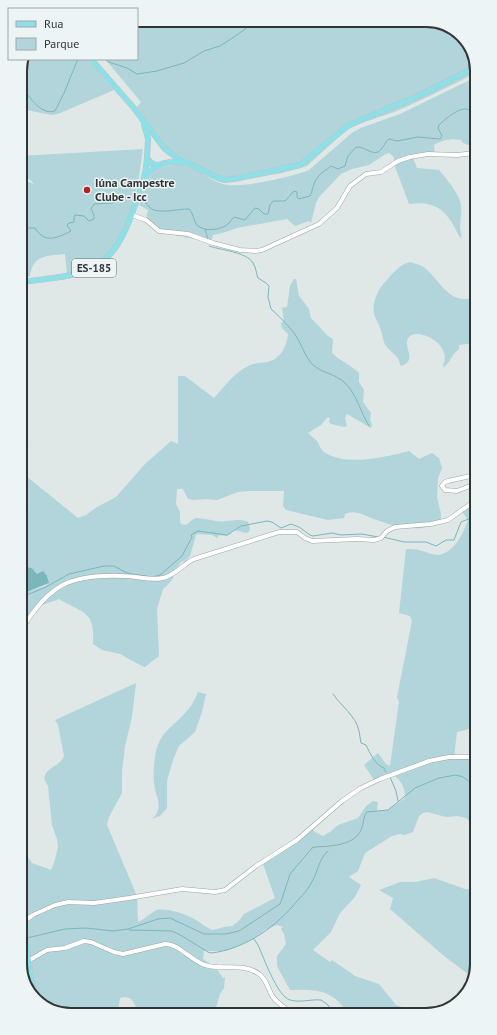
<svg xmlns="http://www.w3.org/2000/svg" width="497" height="1035" font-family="'PT Sans',sans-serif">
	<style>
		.green { fill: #b1d5da }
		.water { fill: #7cb6bd }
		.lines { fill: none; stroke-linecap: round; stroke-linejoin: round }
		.stream { stroke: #7cb6bd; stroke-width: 1 }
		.minor-casing { stroke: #9ca4a4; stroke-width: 5 }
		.major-casing { stroke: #c2c2c3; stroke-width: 6 }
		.minor { stroke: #fff; stroke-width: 4 }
		.major { stroke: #8ee0e8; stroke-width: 5 }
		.poi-dot { fill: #b22127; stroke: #ecf4f5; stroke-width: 1.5 }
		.labels { text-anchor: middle; stroke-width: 3; stroke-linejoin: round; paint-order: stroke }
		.shield { fill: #ecf4f5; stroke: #6a6e6f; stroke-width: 1 }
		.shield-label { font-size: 11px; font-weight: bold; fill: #323536 }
		.poi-label { font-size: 12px; font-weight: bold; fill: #323536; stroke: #ecf4f5; text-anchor: start }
		.rim { fill: none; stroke: #323536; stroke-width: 2 }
	</style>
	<rect width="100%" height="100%" fill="#dfe7e7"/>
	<path class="green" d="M137,20H429L457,30L474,55V74C449,86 424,99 399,110C380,118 361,121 344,132L307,166L282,173L231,182L223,180L168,149L155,133L137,107L141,102L105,59H137Z
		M24,59H87L114,90L58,114L52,115L26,110L20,132V68Z
		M474,78V144L467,145L462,142L461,140C453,138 441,140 434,145L435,155L413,158L417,168L439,170C446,178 460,195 461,205C462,213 460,221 460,228C461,232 462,234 461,238L459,236C448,212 437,200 409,204L394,164V157L389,153L384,155L369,165L352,169L341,174L319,197L316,203L311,223L309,221L295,226L287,219L237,228L226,232L213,235L211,244C192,237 175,236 156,231L146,219L148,210L139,205C146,185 149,166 174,165C182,164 190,167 198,171C207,176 217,184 228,185C246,187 292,177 309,170L353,132L361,128L400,114Z
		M143,149C137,189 132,242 93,265C85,270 76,272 67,274L65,254C46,256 33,255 30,276L25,279H21L20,178L35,185C24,173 20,173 20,156Z
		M410,262C413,263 418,264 422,266C440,278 448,307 475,297V343L459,345V349C451,355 450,363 444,367L443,365C453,344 419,328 410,336C400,345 419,359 402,366L400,365C399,355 391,353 386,346C382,340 383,334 380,328C379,323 375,319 374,314C372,302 378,289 386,281C393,273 399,265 410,262Z
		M294,279H296L299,296L309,309L311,318L328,336L333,339L332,353C340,361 351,365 359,373V382L364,390L363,402L371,413L370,419L372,425L371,428L347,414L345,418L347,426L344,427L331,424L329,422L330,419L328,417L321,425L308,433C311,436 314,438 317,441C320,445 320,449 324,452C346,467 385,457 409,451L419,459L432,453L439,458L442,468L438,478L437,497L441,514V521C421,535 393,526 371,518C361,514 355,510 345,514L344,518L328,520L286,510L283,506L284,491H250L238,492L217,500L206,499L193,500L188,499L183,489H177L176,504L180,512V521L181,524L186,525C189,523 192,519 196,518C203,518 209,520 216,521C226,523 238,517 248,522L250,528L249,532C243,535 238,528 232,531L231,534L226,536L219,535L217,538L212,535L197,534L196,535L190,556L185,561L181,562L172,576L174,577C173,579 165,588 163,589L157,609L159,656L145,667L142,666L120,654L102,650L93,644C95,609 83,614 59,599L37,607L25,621L22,626V594L45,586L49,583L47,576L37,574L32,568L22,566L21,472L78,518L86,515L97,507L116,497L145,464L171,441L178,444V376H185L214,398C223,388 232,376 243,369C254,362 256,364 267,362C280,360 287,346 288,334L282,328L281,323L284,321L282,308L287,307L290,286Z
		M476,500V725L466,730L457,732L454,757L476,758V828L466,818L457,816L446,817L427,812L423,813L419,816L413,832L404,835L400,834L392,836L365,853L358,871L349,877L361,885L355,897L340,913L331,932L313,950L330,962L332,960L355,976L379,984L396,1005L405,1008L410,1012L347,1013C333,989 315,989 290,990L277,966V956L286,944L284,934L281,929L283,927L277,925L265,930L253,939L229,950L221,951H204L203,959L216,968L223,978L225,977L224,988L220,994L214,1014H137C136,1003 132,995 120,998L118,1011L120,1015H68L40,1005L35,997L23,924L22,849L32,863L51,870L54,863L58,847L57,839L52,825L48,786C36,769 59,769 64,756L58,725L55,720L136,683L132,717L125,746L122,771V793L109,817L107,825L137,896L138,922C145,919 153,911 157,910C166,908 186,914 194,919C201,922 205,928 213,930L224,927L232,926L239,921L244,914L275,898L262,861L311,828L315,832L323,836L330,832L338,825L358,818L366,806L373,801L378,802L377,811H386L405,798C406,790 400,775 390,775C385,776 379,779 374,780L364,765L378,753L386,764L390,766L399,702L397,697L412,621L410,616L399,613L406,549C412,549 417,549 422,551C427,552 433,555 438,555C454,553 463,534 468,520L461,510Z
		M198,692L206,694L202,712L195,732L179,746L173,760L167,781V808L160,816L152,819C165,806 155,797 154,782C153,774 154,765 155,757C159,732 170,730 185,713C191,707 195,700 198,692Z
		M434,878L465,889L477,890V967L473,978L443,955L390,909L393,898L379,890L400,882H416Z"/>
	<path class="water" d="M22,566L32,568L37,574L43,571L47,576L49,583L22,594Z"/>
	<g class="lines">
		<path class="stream" d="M105,59L109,62L127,68L137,74L157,71L184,63L204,51L220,46L237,35L257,20
			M20,83C27,94 40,116 55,111L64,93L78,59
			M139,199C148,201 148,209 154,210C165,213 177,209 189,209C194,214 193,221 198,226C205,232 221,230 228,224C230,222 232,219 234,217L245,220L255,208L259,209L264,214H268L270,205L273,201H285L294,191L297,192V197L299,199L310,196C313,190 313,183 318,177C321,172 327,170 331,166L338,169L345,166L348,156L356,147C364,146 371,155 378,152C382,150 385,142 389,139L397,141L418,137L440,139L442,136L438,128L439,125C444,120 461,105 469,110C472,112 473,115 474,118
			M21,229L22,223H23L29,228H35C45,244 57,238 71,231L67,225L69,223L74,222V216L75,215L84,216L89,221L94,219V215L91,209L94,204L112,203L126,198H136
			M205,229L208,239
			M209,246C220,250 247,252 253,263C256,267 256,273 258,278L266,283L269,286L268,297L271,309C278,315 291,328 296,336C302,345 305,357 313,365C322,373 336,374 345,383C356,393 361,413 369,426
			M383,537L404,542H426L436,546L446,540H454L461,522L476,516
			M22,597L46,587L69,574L104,566H114L127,573L152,577L160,575L182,556L192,537L191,535L198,531L227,535L241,526L267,521L272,522L281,528L291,524L299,527L310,535L313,536L332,533L341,535L362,534L378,537
			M333,694C341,706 356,716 359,731C360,735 360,739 361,743L366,745C370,753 375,765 384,768L386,772
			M390,777L396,791L398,801
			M129,930L172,931L182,936L208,952L211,953C246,949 277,926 298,900C304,894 309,888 313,880C318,871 319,858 328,851
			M27,938L65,929L86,928L113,931L128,929L158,919L170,918L204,934H226L239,931L280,904L282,899L290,874L312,848L315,847C330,846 354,846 361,830C364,824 363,816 367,812L388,810L415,788L439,778L456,775L463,777L473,784L476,785
			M254,939L258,945C264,958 277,996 290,1000C300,1003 311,999 321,1000L328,1005L333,1013"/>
		<defs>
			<path id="minor" d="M132,215L146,220L159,231L188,234L213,243L240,250L256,251L262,250L319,224L337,208L350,186L366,174L381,172L398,161L410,157L428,154L457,155L474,153
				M475,475L448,481L445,482L442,486L445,490L457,491L475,484
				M22,629C49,584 71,574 123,576C137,576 150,581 163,578C176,575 183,564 194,559L279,532H297L305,538L312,541L357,539L374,540L381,538L387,531L395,527L431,524L448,520L476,500
				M23,922L33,915L55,905L68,902L94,903L129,898L182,889L215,892L225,890L256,866L297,840L342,801L361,788L380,779L429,761L449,757H476
				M28,961L47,950L65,948L84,941L91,942L114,952L123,954L165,944C180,944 191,961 205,965C222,971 244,962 259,974C267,979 268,990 273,997C278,1004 285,1008 292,1013
				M23,964L30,978"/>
			<path id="major" d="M91,59L133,107L164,148L177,158L218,178L225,180L234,179L300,165L349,125L420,95L474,68
				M144,125L148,139L147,158L152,164L158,165
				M146,177C155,163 169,160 184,163
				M21,282C86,274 111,276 134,208C140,191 146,176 147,158
				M23,924L31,978L35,997"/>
		</defs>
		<use href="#minor" class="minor-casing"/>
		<use href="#major" class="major-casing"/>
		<use href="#minor" class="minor"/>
		<use href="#major" class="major"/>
	</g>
	<circle class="poi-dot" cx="87" cy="190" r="4"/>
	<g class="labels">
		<rect class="shield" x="72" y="259" width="44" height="18" rx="3"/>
		<g class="shield-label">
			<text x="94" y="272">ES-185</text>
		</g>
		<g class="poi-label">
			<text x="95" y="187">Iúna Campestre<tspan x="95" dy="14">Clube - Icc</tspan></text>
		</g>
	</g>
	<path d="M0 0H497V1035H0ZM71 27H426A44 44 0 0 1 470 71V964A44 44 0 0 1 426 1008H71A44 44 0 0 1 27 964V71A44 44 0 0 1 71 27Z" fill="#ecf4f5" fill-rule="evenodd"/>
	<path class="rim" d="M71 27H426A44 44 0 0 1 470 71V964A44 44 0 0 1 426 1008H71A44 44 0 0 1 27 964V71A44 44 0 0 1 71 27Z"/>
	<rect x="8" y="8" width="130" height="52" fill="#ecf4f5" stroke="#a2a8a9"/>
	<rect x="16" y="21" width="20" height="6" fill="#8ee0e8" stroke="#a2a8a9"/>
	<text x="44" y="28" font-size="12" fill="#323536">Rua</text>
	<rect x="16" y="38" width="20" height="12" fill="#b1d5da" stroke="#a2a8a9"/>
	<text x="44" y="48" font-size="12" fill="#323536">Parque</text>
</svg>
